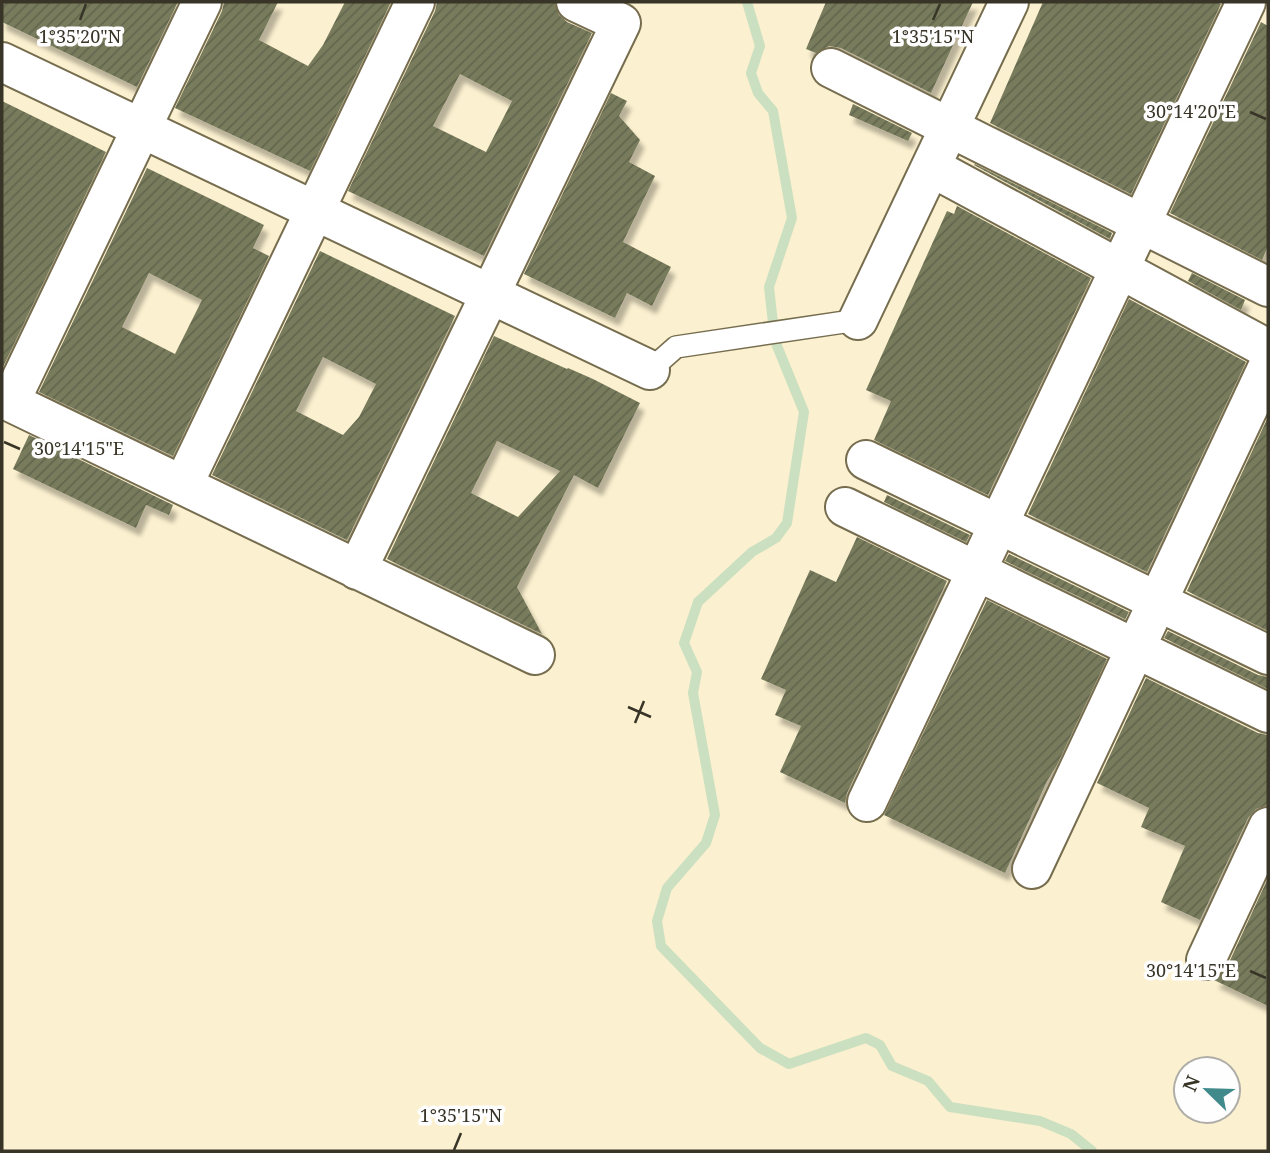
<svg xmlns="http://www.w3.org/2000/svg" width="1270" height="1153" font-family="'Noto Serif',serif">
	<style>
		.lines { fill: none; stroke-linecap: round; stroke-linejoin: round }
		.stream { stroke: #cbe0c0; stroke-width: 10 }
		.building { fill: url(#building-hatch); fill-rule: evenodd; filter: url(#shadow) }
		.service-casing { stroke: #766d4f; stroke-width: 24 }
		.minor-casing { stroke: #766d4f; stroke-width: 42 }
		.service { stroke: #fff; stroke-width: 21 }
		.minor { stroke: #fff; stroke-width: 38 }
		.ticks { fill: none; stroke: #383427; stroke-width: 2.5 }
		.ticks-label { font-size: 18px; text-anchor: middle; fill: #383427; stroke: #fefefe; stroke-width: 7; stroke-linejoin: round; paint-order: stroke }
	</style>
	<defs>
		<pattern id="building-hatch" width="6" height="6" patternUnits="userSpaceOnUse" patternTransform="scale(1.75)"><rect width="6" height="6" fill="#787c5d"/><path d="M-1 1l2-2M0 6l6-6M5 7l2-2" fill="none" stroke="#63664d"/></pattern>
		<filter id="shadow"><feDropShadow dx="4.5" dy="8" stdDeviation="2" flood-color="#0004"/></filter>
	</defs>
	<rect width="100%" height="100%" fill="#fbf0cf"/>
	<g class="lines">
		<path class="stream" d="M747,2L760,46L751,73L758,93L773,111L792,218L769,287L775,341L804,412L787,523L776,538L752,552L698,602L684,643L697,672L693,693L715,815L706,843L667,888L657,921L661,946L760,1048L789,1064L866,1038L880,1045L892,1066L928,1081L950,1107L1040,1121L1071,1134L1092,1151"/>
	</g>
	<path class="building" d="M2,2H178L137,87L2,22Z
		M224,2H278L259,40L308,66L323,45L345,2H391L310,171L175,108L222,11Z
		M437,2H555L559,15L567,22L592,33L484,256L348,191L435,11ZM460,74L512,101L486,152L433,126Z
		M826,2H973L931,93L841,48L829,46L816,53L806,49Z
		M1043,2H1216L1221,4L1131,194L990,123Z
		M1261,22L1268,26V246L1262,260L1170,213Z
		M611,93L627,101L619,116L640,140L629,162L655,176L623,242L671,267L652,306L627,293L615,318L524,274Z
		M2,101L106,152L2,369Z
		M853,104L912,133L908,141L849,115Z
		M975,164L1112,233L1110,239L974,165Z
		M147,168L264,225L253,248L269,256L173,456L39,392ZM149,273L202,300L175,354L122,327Z
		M957,206L1091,278L988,495L874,440L891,401L866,390L947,211L954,214Z
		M320,251L455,316L347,540L212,475ZM323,357L376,384L359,417L343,435L296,411Z
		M1192,273L1245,300L1241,310L1188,281Z
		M1129,299L1246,362L1147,572L1028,514Z
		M494,336L567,369L568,368L593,379L640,403L598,488L574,475L517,587L542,634L387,559ZM497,441L560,471L518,517L471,493Z
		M1268,417V631L1187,591Z
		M29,435L173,505L169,515L146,505L136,528L13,469Z
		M887,495L970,535L966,542L884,502Z
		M857,537L947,581L847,793L845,803L780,772L801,726L775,715L786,690L761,679L810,570L836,582Z
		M1009,554L1129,612L1125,619L1005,561Z
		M987,600L1107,659L1057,765L1047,781L1005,873L884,815Z
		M1168,631L1258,675L1268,677V689L1164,638Z
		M1146,678L1258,733L1268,735V805L1256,809L1248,818L1200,920L1161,902L1185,846L1141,827L1149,808L1097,783Z
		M1268,878V1006L1214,980L1226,969Z"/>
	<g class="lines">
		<defs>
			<path id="service" d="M650,370L676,347L858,320"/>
			<path id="minor" d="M2,62L650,370
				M831,68L1268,287
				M931,167L1268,349
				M858,320L1009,2
				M2,398L535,655
				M10,402L202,2
				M866,460L1268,655
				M183,485L415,2
				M845,507L1268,713
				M357,570L621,23L576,2
				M867,802L1246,2
				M1032,869L1268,366
				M1206,960L1268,827"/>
		</defs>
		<use href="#service" class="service-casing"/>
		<use href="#minor" class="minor-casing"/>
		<use href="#service" class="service"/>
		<use href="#minor" class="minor"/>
	</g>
	<path class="ticks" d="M80,20L86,4M933,20L940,4M1250,112L1266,119M4,442L20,449M628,707L651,717M635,723L644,701M1250,971L1266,978M454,1150L461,1133"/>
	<g class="ticks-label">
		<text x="80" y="43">1°35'20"N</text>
		<text x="933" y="43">1°35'15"N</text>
		<text x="1191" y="118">30°14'20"E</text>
		<text x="79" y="455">30°14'15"E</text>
		<text x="1191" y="977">30°14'15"E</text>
		<text x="461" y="1122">1°35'15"N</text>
	</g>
	<rect width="1270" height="1153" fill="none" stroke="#383427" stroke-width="7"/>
	<g transform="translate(1207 1090) rotate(293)"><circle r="33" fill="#fefefe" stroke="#afada8" stroke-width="2"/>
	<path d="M0-5L12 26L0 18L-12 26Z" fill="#418a8c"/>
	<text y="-10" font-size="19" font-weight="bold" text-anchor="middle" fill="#383427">N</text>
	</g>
</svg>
